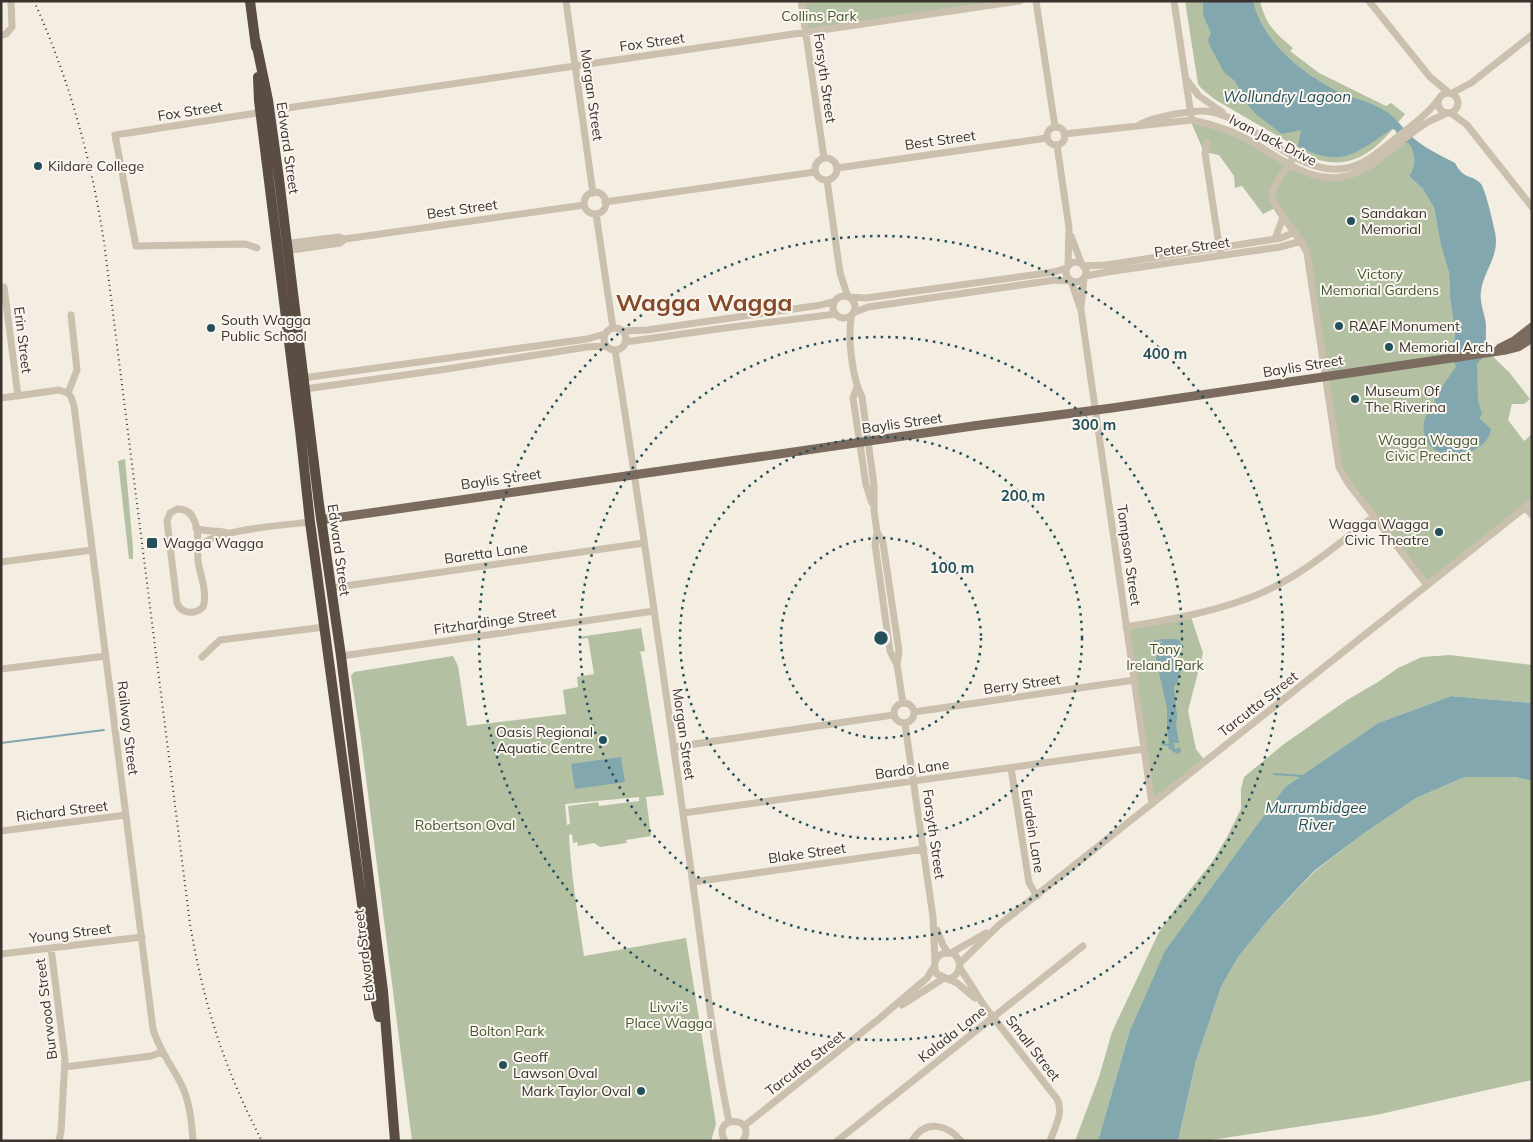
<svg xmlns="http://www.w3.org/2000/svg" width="1533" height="1142" font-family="Mulish,sans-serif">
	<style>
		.green { fill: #b3c1a2; fill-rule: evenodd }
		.water { fill: #82a7ae }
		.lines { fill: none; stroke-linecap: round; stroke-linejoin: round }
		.stream { stroke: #82a7ae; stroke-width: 2 }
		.minor { stroke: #cbbfae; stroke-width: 7 }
		.major { stroke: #7b6b5e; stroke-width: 9 }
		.highway { stroke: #5a4d44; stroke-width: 10 }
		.rail { stroke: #3a322c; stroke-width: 2; stroke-dasharray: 1 4; stroke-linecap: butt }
		.ring { fill: none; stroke: #23505a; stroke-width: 2.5; stroke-dasharray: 2.5 5 }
		.poi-dot { fill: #23505a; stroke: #faf6ef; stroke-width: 2 }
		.labels { text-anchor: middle; stroke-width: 4; stroke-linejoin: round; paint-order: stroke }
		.park-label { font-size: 14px; fill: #455731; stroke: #faf6ef }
		.street-label { font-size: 14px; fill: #3a322c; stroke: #faf6ef }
		.poi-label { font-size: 14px; fill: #3a322c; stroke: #faf6ef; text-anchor: start }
		.water-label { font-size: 15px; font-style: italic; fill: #23505a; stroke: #faf6ef }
		.town-label { font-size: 24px; font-weight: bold; fill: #854a29; stroke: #faf6ef }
		.centre { fill: #23505a; stroke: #faf6ef; stroke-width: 2.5 }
		.ring-label { font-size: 15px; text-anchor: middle; font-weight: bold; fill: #23505a; stroke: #faf6ef; stroke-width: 4; stroke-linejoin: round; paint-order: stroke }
	</style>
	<rect width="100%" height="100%" fill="#f3ede2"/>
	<path class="green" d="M801,1H1020L805,33Z
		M1185,1H1260C1266,25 1274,32 1293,48L1290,51L1319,73L1386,106L1391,103L1405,114C1382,143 1359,171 1319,160L1214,99L1201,88L1198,84Z
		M1191,122L1220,127L1288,166L1272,189L1275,208L1263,214L1242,186L1235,188L1234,176L1219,155L1204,152Z
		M1402,142L1409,144C1416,156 1416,165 1409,176L1423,189L1434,208L1441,246L1449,273L1450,298L1455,333L1452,357L1488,352L1509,372L1530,399L1524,404H1512L1508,420L1524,441L1532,434V502L1427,585L1343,476L1309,259L1272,194L1290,165L1311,175H1351Z
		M125,459L133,548V559H129L118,461Z
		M1191,617L1203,653L1188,711L1196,749L1205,761L1151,803L1126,627Z
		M641,628L645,651L639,652L641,654L664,795L646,797L651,836L626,840L627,843L600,847L594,843L578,846L577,842L573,843L572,834L569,835C571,875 578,916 584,956L686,938L716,1124L711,1141H412L361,739L351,676L354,672L453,656L458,666L467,726L566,714L563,690L578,687L577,677L594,674L588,638L580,639L579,637ZM639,797V801L599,806L598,802L568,806L570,824L567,825L565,804Z
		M1450,655L1532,665V703L1451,696L1378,723L1285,787L1247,840L1129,1033L1098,1141H1075L1099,1077L1112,1032L1159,932L1178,905L1212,862L1227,837L1241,809V789L1244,777L1284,744L1347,700L1378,682L1398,668L1422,657Z
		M1465,777H1515L1532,781V1080L1376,1115L1204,1141H1178L1196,1061L1221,987L1238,957L1268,920L1315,871L1363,834L1416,798Z"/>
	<path class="water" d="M1203,1H1253C1263,44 1305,76 1343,94C1356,99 1370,102 1382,109C1394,115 1401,126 1410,135C1422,147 1440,155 1455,163C1464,181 1473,174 1481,184C1486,191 1493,223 1495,232C1500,257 1484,269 1481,291C1479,302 1485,314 1486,325C1486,334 1485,343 1488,352L1477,364L1478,401L1482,414L1479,418L1491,429C1489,443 1474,453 1461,453L1462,458H1454L1457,454C1452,453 1445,455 1441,453C1438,452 1434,449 1431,447C1423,439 1421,423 1427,414C1429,410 1430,412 1432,407C1438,392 1446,380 1456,367L1452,357L1455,333L1450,298L1449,273L1441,246L1434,208L1423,189L1409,176C1416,165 1416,156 1409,144L1402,142L1395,130L1392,129C1379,138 1355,156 1340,157C1327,159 1309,152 1298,146L1301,130L1282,134L1257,115L1246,103L1235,81L1224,72L1210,46L1208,40L1211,33L1203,15Z
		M1167,639H1176L1179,640C1186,649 1179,651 1175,658C1181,669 1182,676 1174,687L1177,717L1176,725L1179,743H1174L1175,749L1180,747L1181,752L1177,754L1168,748L1169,745L1167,729V708L1156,659L1157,649L1160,644Z
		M1451,696L1532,703V781L1515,777H1465L1416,798L1363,834L1314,871L1268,920L1238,957L1221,987L1196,1061L1178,1141H1098L1129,1033L1165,951L1285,787L1378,723Z
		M621,757L625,782L575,789L571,764Z"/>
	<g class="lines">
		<path class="stream" d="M1155,641L1166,640
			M1,743L104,730
			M1162,744L1169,745
			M1274,774L1302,776"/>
		<path class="minor" d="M566,1L593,193
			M801,1L824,158
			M1036,1L1055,127
			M1174,1L1191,115
			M1369,1L1430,77L1448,92
			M1,35L6,34L12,27L11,1
			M1186,79L1199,96L1222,112
			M1438 103a10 10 0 1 1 20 0a10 10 0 1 1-20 0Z
			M1452,93L1471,83L1532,35
			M287,108L1020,1
			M1451,113L1467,125L1532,207
			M1139,125C1150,118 1162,117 1175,114C1188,112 1203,109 1216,113C1260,125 1300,178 1347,168C1366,164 1381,150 1396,138C1411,126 1426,116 1438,100
			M1047 136a9 9 0 1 1 18 0a9 9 0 1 1-18 0Z
			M1064,134L1192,120C1210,124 1226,128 1243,137C1279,155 1314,192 1358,172C1385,160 1404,135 1430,121C1435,118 1442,116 1447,113
			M1207,142L1205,153L1220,251
			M1057,145L1069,228L1068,266
			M1294,156C1288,168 1275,182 1272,193C1269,205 1302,238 1307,253L1339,467L1348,483L1427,585
			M815 169a11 11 0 1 1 22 0a11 11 0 1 1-22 0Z
			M837,168L1047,138
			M827,180L840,273L848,297
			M584 203a11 11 0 1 1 22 0a11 11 0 1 1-22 0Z
			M605,202L815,172
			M596,214L613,328
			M1071,236L1082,265
			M1275,239L1283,217
			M283,244L339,237L345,239L584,205
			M257,248L245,244L136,246L115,135L263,112
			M285,251L340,243L345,239
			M1066 272a10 10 0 1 1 20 0a10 10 0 1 1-20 0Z
			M1083,266L1106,265L1269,240L1281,238L1295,232
			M1085,276L1107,272L1280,247L1302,241
			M1071,281L1081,310L1152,804
			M1,287H4L18,396
			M833 307a11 11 0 1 1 22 0a11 11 0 1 1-22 0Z
			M850,297L866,298L1054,272L1067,268
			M1081,307L1084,278
			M853,313L868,307L1055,280L1070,281
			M852,314C847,335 852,378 862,397L874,485V511L877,532L875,544L890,651L897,665
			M604 339a11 11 0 1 1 22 0a11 11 0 1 1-22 0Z
			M623,331L647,330L821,305L835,301
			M625,342L725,328L836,314
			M615,350C643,523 666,696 691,870C703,954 712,1039 729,1122
			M303,378L587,339L605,334
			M857,387L853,398L866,485L872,503
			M305,389L440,370L587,347L606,346
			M68,393L71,397L74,406L153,1029C159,1051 174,1068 183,1088C190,1104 192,1123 193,1141
			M68,393L77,370L71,315
			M1,398L59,390L68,393
			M1525,507L1532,515
			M177,509C184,509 190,511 193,518C200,530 197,547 198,561C200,575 208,593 203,607C195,615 181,614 177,603L167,521L170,513Z
			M196,528C206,533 217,529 228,533
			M877,532L883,543L899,651L897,665L903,703
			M198,548C208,530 287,525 310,522
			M1,562L92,550
			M331,588L644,543
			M1126,627C1168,620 1209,613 1249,598C1295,581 1335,547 1373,517
			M341,656L654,611
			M202,657L220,640L325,627
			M1,669L106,656
			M894 713a10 10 0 1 1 20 0a10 10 0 1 1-20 0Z
			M914,712L1134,680
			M905,724L933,917L935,962
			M674,747L893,715
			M1011,768L1029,883L1037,896
			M683,813L1144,749
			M1,831L126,815
			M693,882L924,849
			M937,930L943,945L948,953
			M51,948L65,1059L61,1131L59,1141
			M951,953L986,933
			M1,954L142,937
			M960,963L999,925L1532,502
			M960,968L985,1007L1057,1099C1064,1112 1055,1127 1050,1141
			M948,979C961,975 963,963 954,954C940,949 930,961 937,974L957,983L975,998
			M902,1005L944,978
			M65,1067L151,1056L162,1052
			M744,1126L880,1018L927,978L934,967
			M725,1141C710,1115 758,1115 743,1141
			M837,1141L1083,946
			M912,1141C925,1119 947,1124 961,1141"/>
		<path class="major" d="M1500,348L1514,341L1532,327
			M321,520L980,425L1112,408L1506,350L1518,347L1532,338"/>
		<path class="highway" d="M250,1L256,47
			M256,42L268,100L279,179L319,504L341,656L372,904L383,991L395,1141
			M258,77L259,101L300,430L310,522L374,992L379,1017"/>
		<path class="rail" d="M34,1C69,79 91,158 104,242L190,924C203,1002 225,1071 262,1141"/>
	</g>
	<g class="ring">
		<circle cx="881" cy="638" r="100"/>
		<circle cx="881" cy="638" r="201"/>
		<circle cx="881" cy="638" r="301"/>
		<circle cx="881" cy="638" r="402"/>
	</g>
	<g class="poi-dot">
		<circle cx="38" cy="166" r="5"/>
		<circle cx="1351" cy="221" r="5"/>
		<circle cx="1339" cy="326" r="5"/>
		<circle cx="211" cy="328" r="5"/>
		<circle cx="1389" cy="347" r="5"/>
		<circle cx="1355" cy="399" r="5"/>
		<circle cx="1439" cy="532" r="5"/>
		<rect x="146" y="537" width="12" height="12" rx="2.5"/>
		<circle cx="603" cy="740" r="5"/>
		<circle cx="503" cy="1065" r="5"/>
		<circle cx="641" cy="1091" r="5"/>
	</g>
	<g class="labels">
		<g class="park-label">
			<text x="819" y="21">Collins Park</text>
			<text x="1380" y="279">Victory<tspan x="1380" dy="16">Memorial Gardens</tspan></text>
			<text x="1428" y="445">Wagga Wagga<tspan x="1428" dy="16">Civic Precinct</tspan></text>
			<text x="1165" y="654">Tony<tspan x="1165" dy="16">Ireland Park</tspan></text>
			<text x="465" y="830">Robertson Oval</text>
			<text x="669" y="1012">Livvi’s<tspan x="669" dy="16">Place Wagga</tspan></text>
			<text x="507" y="1036">Bolton Park</text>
		</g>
		<g class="street-label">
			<text transform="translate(652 42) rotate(-8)" y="5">Fox Street</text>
			<text transform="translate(825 78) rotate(82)" y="5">Forsyth Street</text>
			<text transform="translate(592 95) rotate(82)" y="5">Morgan Street</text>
			<text transform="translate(190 111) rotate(-9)" y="5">Fox Street</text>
			<text transform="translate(940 140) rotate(-8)" y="5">Best Street</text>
			<text transform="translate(1273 140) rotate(27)" y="5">Ivan Jack Drive</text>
			<text transform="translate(288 148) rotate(82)" y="5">Edward Street</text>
			<text transform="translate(462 209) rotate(-8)" y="5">Best Street</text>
			<text transform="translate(1192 247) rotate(-8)" y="5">Peter Street</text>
			<text transform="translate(23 340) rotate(83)" y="5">Erin Street</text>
			<text transform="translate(1303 366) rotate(-9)" y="5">Baylis Street</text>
			<text transform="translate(902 423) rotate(-8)" y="5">Baylis Street</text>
			<text transform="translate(501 479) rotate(-8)" y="5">Baylis Street</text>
			<text transform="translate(339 550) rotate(82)" y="5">Edward Street</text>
			<text transform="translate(486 553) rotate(-8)" y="5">Baretta Lane</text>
			<text transform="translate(1129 555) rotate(82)" y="5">Tompson Street</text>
			<text transform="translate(495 621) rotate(-8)" y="5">Fitzhardinge Street</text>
			<text transform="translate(1022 684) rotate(-8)" y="5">Berry Street</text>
			<text transform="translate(1258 704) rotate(-38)" y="5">Tarcutta Street</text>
			<text transform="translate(128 728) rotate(83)" y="5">Railway Street</text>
			<text transform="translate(684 734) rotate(82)" y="5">Morgan Street</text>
			<text transform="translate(912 769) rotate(-8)" y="5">Bardo Lane</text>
			<text transform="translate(62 811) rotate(-7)" y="5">Richard Street</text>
			<text transform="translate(1033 831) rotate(81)" y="5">Eurdein Lane</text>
			<text transform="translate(934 834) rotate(82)" y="5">Forsyth Street</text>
			<text transform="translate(807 853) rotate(-8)" y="5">Blake Street</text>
			<text transform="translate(70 933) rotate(-7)" y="5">Young Street</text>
			<text transform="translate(364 955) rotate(-97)" y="5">Edward Street</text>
			<text transform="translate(46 1009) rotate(-97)" y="5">Burwood Street</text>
			<text transform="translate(952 1034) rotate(-38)" y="5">Kalada Lane</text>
			<text transform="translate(1033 1048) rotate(52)" y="5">Small Street</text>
			<text transform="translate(805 1063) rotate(-38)" y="5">Tarcutta Street</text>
		</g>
		<g class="poi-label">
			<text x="48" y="171">Kildare College</text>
			<text x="1361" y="218">Sandakan<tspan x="1361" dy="16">Memorial</tspan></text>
			<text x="221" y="325">South Wagga<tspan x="221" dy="16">Public School</tspan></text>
			<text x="1349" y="331">RAAF Monument</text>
			<text x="1399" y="352">Memorial Arch</text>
			<text x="1365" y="396">Museum Of<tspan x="1365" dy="16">The Riverina</tspan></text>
			<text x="1429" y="529" text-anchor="end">Wagga Wagga<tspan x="1429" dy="16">Civic Theatre</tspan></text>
			<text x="163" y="548">Wagga Wagga</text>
			<text x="593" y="737" text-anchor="end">Oasis Regional<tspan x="593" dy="16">Aquatic Centre</tspan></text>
			<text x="513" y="1062">Geoff<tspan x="513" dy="16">Lawson Oval</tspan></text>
			<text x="631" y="1096" text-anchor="end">Mark Taylor Oval</text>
		</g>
		<g class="water-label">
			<text x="1287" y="102">Wollundry Lagoon</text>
			<text x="1316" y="813">Murrumbidgee<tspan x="1316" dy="17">River</tspan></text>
		</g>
		<g class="town-label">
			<text x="704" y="311">Wagga Wagga</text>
		</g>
	</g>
	<circle cx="881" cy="638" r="8" class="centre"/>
	<g class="ring-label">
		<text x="1165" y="359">400 m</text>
		<text x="1094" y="430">300 m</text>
		<text x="1023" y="501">200 m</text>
		<text x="952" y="573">100 m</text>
	</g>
	<rect width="1533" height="1142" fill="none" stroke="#3a322c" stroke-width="5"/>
</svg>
